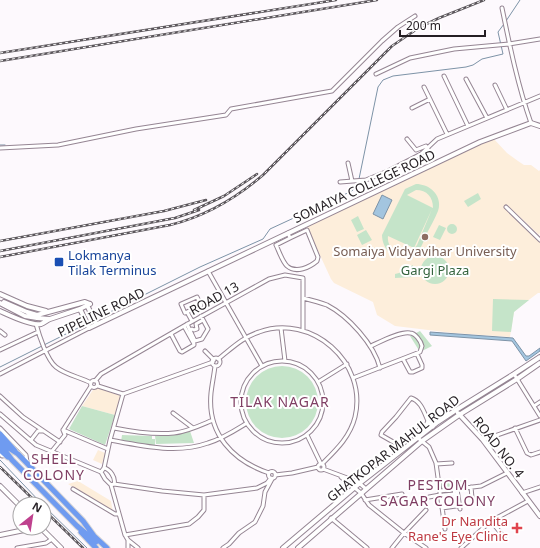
<svg xmlns="http://www.w3.org/2000/svg" width="540" height="548" font-family="'Noto Sans',sans-serif">
	<style>
		.education { fill: #fdeedb }
		.green { fill: #c5e4c9; fill-rule: evenodd }
		.water { fill: #a3c5df; stroke: #7d93a7 }
		.lines { fill: none; stroke-linecap: round; stroke-linejoin: round }
		.stream { stroke: #7d93a7; stroke-width: 1 }
		.minor-casing { stroke: #958593; stroke-width: 5 }
		.tertiary-casing { stroke: #958593; stroke-width: 6 }
		.trunk-casing { stroke: #d8d6d7; stroke-width: 7 }
		.minor { stroke: #fff; stroke-width: 3 }
		.tertiary { stroke: #fff; stroke-width: 4 }
		.trunk { stroke: #6f9bf0; stroke-width: 5 }
		.rail-casing { stroke: #5b565b; stroke-width: 2.5 }
		.rail { stroke: #fff; stroke-width: 1; stroke-dasharray: 3; stroke-linecap: butt }
		.education-dot { fill: #8d6e63; stroke: #fff; stroke-width: 1.5 }
		.transit-dot { fill: #1a4fb4; stroke: #fff; stroke-width: 1.5 }
		.health-dot { fill: #e0444e; stroke: #fff; stroke-width: 1.5 }
		.labels { text-anchor: middle; stroke-width: 4; stroke-linejoin: round; paint-order: stroke }
		.street-label { font-size: 13px; fill: #241e23; stroke: #fff }
		.education-label { font-size: 13px; fill: #785e54; stroke: #fff }
		.transit-label { font-size: 13px; fill: #164399; stroke: #fff; text-anchor: start }
		.park-label { font-size: 13px; fill: #34643e; stroke: #fff }
		.health-label { font-size: 13px; fill: #be3a42; stroke: #fff; text-anchor: end }
		.neighbourhood-label { font-size: 14px; letter-spacing: 1px; fill: #7f3e63; stroke: #fff }
	</style>
	<rect width="100%" height="100%" fill="#fdf9fd"/>
	<path class="education" d="M493,138L507,153L518,161L524,165H531L539,171L540,170V233L539,235L508,206L505,208L540,241V293H538L514,311L510,337L453,333L395,326L377,315L373,302L334,283L331,279L306,225Z
		M95,387L121,395L115,415L82,406Z
		M98,450L105,453L102,464L93,460Z
		M78,481L111,501L113,513L68,484Z"/>
	<path class="green" d="M416,184C430,184 443,196 438,211C435,218 431,226 427,233C424,240 421,250 415,254C408,258 398,258 391,254C385,249 382,242 382,235L405,189ZM416,190C427,190 433,197 433,208L407,195ZM432,209L417,245C408,258 386,253 388,236L414,248Z
		M478,193L481,199L468,207L464,201Z
		M358,216L364,229L357,232L351,220Z
		M447 229a5 5 0 1 1 10 0a5 5 0 1 1-10 0Z
		M439,225L446,228L440,240L433,237Z
		M366,230L372,240L362,245L357,235Z
		M421 270a14 14 0 1 1 28 0a14 14 0 1 1-28 0Z
		M413,265V277L395,278V274L399,273Z
		M493,299L529,300L514,312L511,332L492,331Z
		M420,331L432,346L420,352L410,336Z
		M246 402a36 36 0 1 1 72 0a36 36 0 1 1-72 0Z
		M82,406L115,415L105,445L69,429Z
		M190,431L194,443L156,444L155,436Z
		M122,435L152,436V439H155V446L121,442Z
		M461,480L462,490L442,493L441,483Z"/>
	<path class="water" d="M382,195L392,200L383,219L373,214Z
		M430,332L513,338L526,356H529L540,348V351L526,361L512,341L430,335Z"/>
	<g class="lines">
		<path class="stream" d="M506,21L520,0
			M0,145H5
			M359,179L378,87L383,80L393,76L466,67L473,65L482,59L503,54L498,32L504,24
			M96,319L200,267L263,239L270,229L352,191L358,182
			M0,367L86,324
			M0,460L42,504
			M44,506L87,548"/>
		<defs>
			<path id="minor" d="M502,8C510,47 518,86 531,123
				M376,74L410,58L454,49L509,44L540,39
				M444,76L468,126
				M466,79L487,118
				M495,85L507,110
				M424,87L447,134
				M412,108L430,99
				M407,139L416,150L426,146L428,149
				M0,148L58,145L136,129L226,115L231,109L332,91L382,41L398,27L415,16
				M348,163L352,181
				M340,182L366,180L388,171L421,154L437,139L540,96
				M506,207L540,240
				M288,233L290,238L276,245C279,251 282,261 287,266C296,274 310,267 317,261L318,257L307,230L290,238
				M208,271L262,366
				M197,297L201,305L185,313L181,304Z
				M303,298C311,300 319,302 327,305C348,316 374,344 380,368
				M187,312L192,321
				M36,324C39,335 47,360 56,367C66,375 80,377 91,383
				M187,324L195,341L202,339L208,329L201,316
				M281,328L285,361
				M190,330L192,329L194,330L197,329L196,324L203,320
				M0,331L5,335
				M171,334L180,351L182,352L194,345V344L184,326
				M0,350L38,332
				M205,351L214,360
				M212 362a4 4 0 1 1 8 0a4 4 0 1 1-8 0Z
				M218,359C231,349 243,337 259,332C311,313 368,362 355,417C350,437 336,450 322,464
				M403,359L410,372H413L422,368V365L417,354
				M241 402a41 41 0 1 1 82 0a41 41 0 1 1-82 0Z
				M215,366C214,375 212,384 211,393C207,434 233,461 269,473
				M0,374L89,328
				M514,374L540,416
				M353,378L420,352L422,346C421,341 415,333 410,333C400,331 380,342 371,346
				M90.5 384a3.5 3.5 0 1 1 7 0a3.5 3.5 0 1 1-7 0Z
				M95,381L101,374L184,326L269,279L285,275L303,278V330
				M318,382L347,364
				M98,386L123,394
				M123,394L110,440L104,468L101,472L105,479L111,485L125,535L128,540V548
				M123,394L213,362
				M0,396L23,417L60,442
				M534,406L540,402
				M173,413L193,428
				M0,414L36,445L101,472
				M428,421C424,412 421,401 411,398L396,417L382,432L381,435L395,443L400,444L426,425L428,421L433,427
				M0,428L26,455L27,462
				M114,428C134,432 154,435 174,433C187,432 201,425 213,420
				M515,428L527,453L531,455L540,452
				M63,430L91,386
				M63,430L108,449
				M307,435L321,464
				M418,438L429,447L436,463L445,529
				M31,440L38,431H42
				M110,440C142,446 177,454 208,443C222,439 234,431 247,423
				M483,440L540,420
				M52,451L65,435L63,430
				M0,454L2,456L6,455
				M436,464L452,463
				M318 467a3 3 0 1 1 6 0a3 3 0 1 1-6 0Z
				M104,468C110,469 116,478 114,484
				M323,469L358,482L366,489
				M268.5 475a3.5 3.5 0 1 1 7 0a3.5 3.5 0 1 1-7 0Z
				M275,475L292,473L318,467
				M341,477L361,493L369,505L404,533L426,548
				M111,485L114,484L162,491L204,495L257,488L267,483L271,478
				M471,487L472,498
				M73,489L115,514H119
				M457,489L460,509
				M440,491L481,486L507,473
				M522,493L540,487
				M429,497L440,495
				M365,500L402,494
				M445,507L443,495L455,494
				M442,508L456,506L454,489
				M331,518L367,548
				M491,521L504,537
				M125,535L189,524L198,517L204,510V495
				M128,540L138,548
				M17,548L46,543L52,539
				M223,548L229,544L239,533L255,522L263,506L265,492L272,479
				M392,548L404,533L426,510
				M461,548L491,521L528,501"/>
			<path id="tertiary" d="M0,294L27,306L46,311
				M4,302L27,312L37,315L85,302L90,304
				M0,303L25,316L37,318L50,319L80,309L90,304
				M87,305L96,324
				M80,309L89,328L480,142L531,123L540,126
				M0,311C9,315 31,326 41,324C44,323 47,320 50,319
				M458,413L483,440L540,516
				M0,486L20,506
				M41,528L61,548
				M0,535L34,528
				M283,548L360,483L438,422L456,410L514,374L540,357
				M298,548L422,441L459,415L517,379L540,363"/>
			<path id="trunk" d="M0,434L15,451
				M0,440L7,447L18,454L83,521L94,536L107,548
				M1,445L12,460L77,526L96,542
				M0,450L8,457
				M81,532L96,548"/>
		</defs>
		<use href="#minor" class="minor-casing"/>
		<use href="#tertiary" class="tertiary-casing"/>
		<use href="#trunk" class="trunk-casing"/>
		<use href="#minor" class="minor"/>
		<use href="#tertiary" class="tertiary"/>
		<use href="#trunk" class="trunk"/>
		<defs>
			<path id="rail" d="M0,53L336,0
				M0,61L377,0
				M194,210L224,196L257,174
				M0,241L164,211L206,200
				M0,251L175,218L199,210
				M0,257L170,225C206,216 235,199 263,175L392,46L420,27L439,18L484,0
				M0,467L38,504
				M44,510L83,548"/>
		</defs>
		<use href="#rail" class="rail-casing"/>
		<use href="#rail" class="rail"/>
	</g>
	<circle class="education-dot" cx="425" cy="237" r="4"/>
	<rect class="transit-dot" x="54" y="257" width="10" height="10" rx="2"/>
	<path class="health-dot" d="M515 522h4v4h4v4h-4v4h-4v-4h-4v-4h4z"/>
	<g class="labels">
		<g class="street-label">
			<text transform="translate(364 186) rotate(-25)" y="5">SOMAIYA COLLEGE ROAD</text>
			<text transform="translate(214 298) rotate(-29)" y="5">ROAD 13</text>
			<text transform="translate(101 312) rotate(-26)" y="5">PIPELINE ROAD</text>
			<text transform="translate(499 447) rotate(52)" y="5">ROAD NO. 4</text>
			<text transform="translate(393 448) rotate(-38)" y="5">GHATKOPAR MAHUL ROAD</text>
		</g>
		<g class="education-label">
			<text x="425" y="256">Somaiya Vidyavihar University</text>
		</g>
		<g class="transit-label">
			<text x="68" y="260">Lokmanya<tspan x="68" dy="15">Tilak Terminus</tspan></text>
		</g>
		<g class="park-label">
			<text x="435" y="275">Gargi Plaza</text>
		</g>
		<g class="health-label">
			<text x="508" y="526">Dr Nandita<tspan x="508" dy="15">Rane's Eye Clinic</tspan></text>
		</g>
		<g class="neighbourhood-label">
			<text x="280" y="407">TILAK NAGAR</text>
			<text x="54" y="464">SHELL<tspan x="54" dy="16">COLONY</tspan></text>
			<text x="438" y="490">PESTOM<tspan x="438" dy="16">SAGAR COLONY</tspan></text>
		</g>
	</g>
	<g transform="translate(32 516) rotate(30)"><circle r="19" fill="#ffffff" stroke="#a7a5a7"/>
	<path d="M0-3L7 15L0 10L-7 15Z" fill="#bf418e"/>
	<text y="-6" font-size="11" font-weight="bold" text-anchor="middle" fill="#241e23">N</text>
	</g>
	<path d="M400 30v6h85v-6" fill="none" stroke="#241e23" stroke-width="2"/>
	<text x="406" y="30" font-size="12" fill="#241e23" stroke="#ffffff" stroke-width="3" paint-order="stroke">200 m</text>
</svg>
